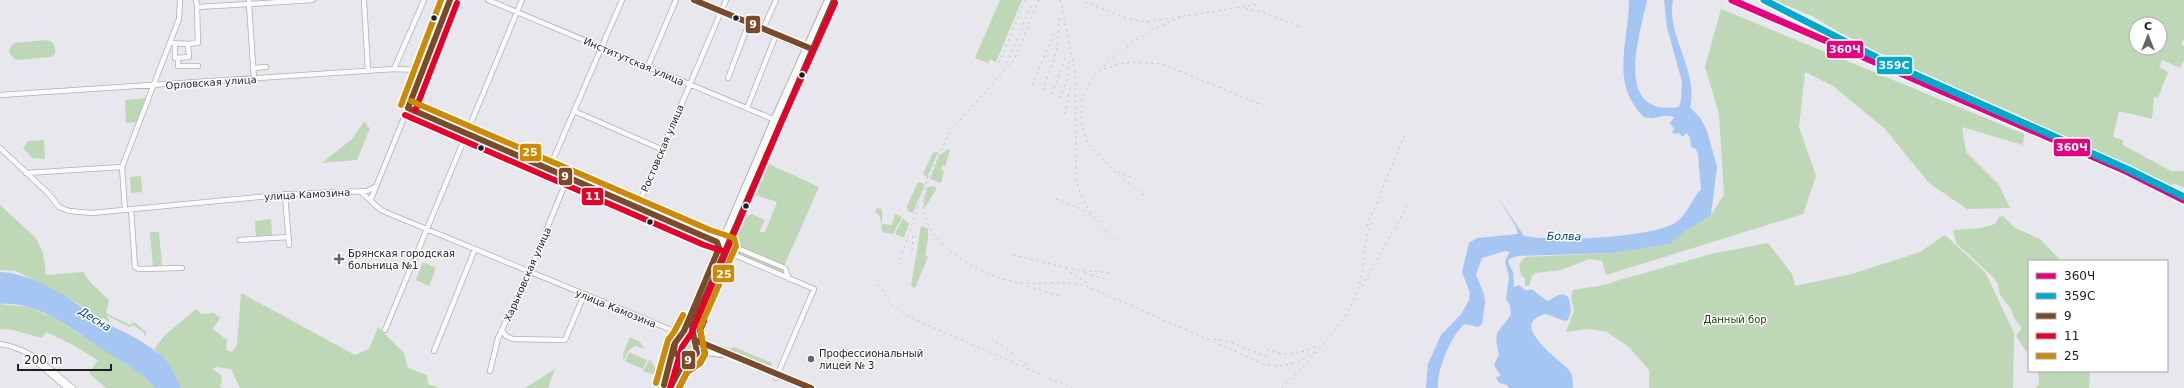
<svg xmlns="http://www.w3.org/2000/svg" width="2184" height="388" font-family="'DejaVu Sans',sans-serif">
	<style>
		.green { fill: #bed7b6; fill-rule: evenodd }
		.water { fill: #a5c5f3 }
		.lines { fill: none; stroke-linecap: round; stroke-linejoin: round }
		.minor-casing { stroke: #b0b0b4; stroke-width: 6 }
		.major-casing { stroke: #b0b0b4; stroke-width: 8 }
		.minor { stroke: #fbfbfc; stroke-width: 4.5 }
		.major { stroke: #fbfbfc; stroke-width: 6 }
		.rail { stroke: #c4c4c6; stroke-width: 1; stroke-dasharray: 2 4; stroke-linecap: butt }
		.bus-1-casing { stroke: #fff; stroke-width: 9 }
		.bus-2-casing { stroke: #fff; stroke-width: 9 }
		.bus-3-casing { stroke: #fff; stroke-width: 9 }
		.bus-1 { stroke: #7a4b2a; stroke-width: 6 }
		.bus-2 { stroke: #e4002b; stroke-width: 6 }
		.bus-3 { stroke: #cc8b07; stroke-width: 6 }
		.rail-1-casing { stroke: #fff; stroke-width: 10 }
		.rail-2-casing { stroke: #fff; stroke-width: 10 }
		.rail-1 { stroke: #e5007d; stroke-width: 7 }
		.rail-2 { stroke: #00a9ce; stroke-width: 7 }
		.bus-dot { fill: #1e1d22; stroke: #fff; stroke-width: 1.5 }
		.poi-dot { fill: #646469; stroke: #fff; stroke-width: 1.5 }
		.labels { text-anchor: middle; stroke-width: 3; stroke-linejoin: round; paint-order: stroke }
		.street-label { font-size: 10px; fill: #1e1d22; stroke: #fff }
		.poi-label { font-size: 10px; fill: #1e1d22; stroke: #fff; text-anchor: start }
		.park-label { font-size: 10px; fill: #1d3b0d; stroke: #fff }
		.water-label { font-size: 11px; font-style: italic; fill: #05448b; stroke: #fff }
		.line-badge { stroke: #fff; stroke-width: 1.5 }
		.badge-label { font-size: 11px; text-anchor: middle; font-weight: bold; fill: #fff }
	</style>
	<rect width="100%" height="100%" fill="#e7e7ed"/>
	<path class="green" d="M1000,0H1022L996,62L990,59L988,63L975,58Z
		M1774,0H2184V39L2181,45L2184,46V60L2180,68L2162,60L2159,67L2168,72L2158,98L2154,97L2152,119L2119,111L2113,137L2123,140V145L2171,171H2184V188L2173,183L2170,187L2163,185L1881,57L1814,17ZM2136,24H2160V48H2136Z
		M1721,9L2024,134L2023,145L1962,127L1966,152L1999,185L2010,208L1967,209L1929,183L1885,129L1833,86L1805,72L1799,127L1816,176L1803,214L1606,275L1602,261L1589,259L1561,270L1535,273L1532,276L1529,286H1525V279L1521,275L1519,264L1525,257L1613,253L1670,244L1683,233L1711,215L1724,195L1719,114L1705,67Z
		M46,40C54,41 56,47 55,54L51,57L16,60L9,53L10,48L14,43Z
		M146,98L137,122L126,123L125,100Z
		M364,122L367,124V126L370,128L357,160L322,163L352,139Z
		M44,140L45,159L32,158L23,148L28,141Z
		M948,149L950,150L945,167L942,165L941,169L944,171L941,183L930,179L939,156Z
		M936,152H938L927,178L923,174L933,153Z
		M769,164L819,187L784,266L734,244L747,215L749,216L751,214L765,220L759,232H765L777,202L756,195Z
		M141,176L142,192L131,193L130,177Z
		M920,182L924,184V187L913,213L908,211L907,206L917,184Z
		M933,186L937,188L924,209V200L927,187Z
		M0,205L36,238L43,253L46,275L83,272L90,282L109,300L106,313L130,325L134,322L146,332V338L144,333L134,325L129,327L106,315L111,323L103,318L102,320L76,302L16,271L0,270Z
		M877,208L882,209V224L892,225L895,214L902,217L893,234L882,232L880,216L875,212Z
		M2003,216L2015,228L2040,239L2061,261H2029V356L2016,336L2022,328L2014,318L2011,309L2000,295L1998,284L1994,278L1956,243L1953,230L1981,228L1995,224L1999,217Z
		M903,218L909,224L904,237L897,235L895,233Z
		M271,219L272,235L256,236L255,221Z
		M921,226L928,229V239L925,255L928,257L915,288L911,286Z
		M150,232H159L162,265L153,266Z
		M1945,235L1985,272L2014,333L2013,388H1649V370L1629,347L1607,332L1588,329L1566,332L1574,311L1571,297L1573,290C1587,287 1602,287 1616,281L1711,254L1768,243L1792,274L1795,286L1852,274L1920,252Z
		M733,246L784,269L786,271L782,274L730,251Z
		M423,262L436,268L429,286L416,280Z
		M241,293L355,355L369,349L378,327L404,353L408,368L427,375L428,384L440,388H240L231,369L216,367L213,369L221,375L222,382L220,386L222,388H181L165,359L154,349L166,334L196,309L201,314L214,313L220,318L213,329L227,340L226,350L232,352L237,345Z
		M0,304L29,307L56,319L139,372L155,388H106L89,373L98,360L73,345L46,332L42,338L13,330L0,329Z
		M630,337L640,342L645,349L635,346L628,351L624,360L623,354Z
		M677 348a9 9 0 1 1 18 0a9 9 0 1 1-18 0Z
		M723,346L730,349L734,347L772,363L771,368L726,349Z
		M629,352L647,360L643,369L625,361Z
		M650,359L660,377L643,371Z
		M555,369L548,388H525Z
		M2038,371H2090L2089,388H2036L2039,384Z"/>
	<path class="water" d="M1629,0H1647C1640,35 1612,117 1679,107L1681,100L1682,82L1667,27L1664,0H1673C1666,36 1699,71 1690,107L1701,119L1707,131L1717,167L1711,215L1683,233L1670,244L1613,253L1518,256L1509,259L1508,262L1513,272L1514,287L1519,285L1525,290H1533L1546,300L1549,301C1556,296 1562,291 1569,298L1571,311L1568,320L1565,321L1546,314C1507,323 1557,358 1569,370L1572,375L1573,388H1509L1507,385L1499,383L1496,377L1501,376L1494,365L1499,354C1492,328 1500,333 1511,314L1510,305L1506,299L1509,277L1505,261L1510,252L1505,251L1482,258L1476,275L1484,294L1485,303L1482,324L1478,327L1465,324C1452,333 1436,371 1438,388H1426L1428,364L1441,335L1462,313L1469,300L1470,293L1462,272L1469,243L1477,238L1518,234L1516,227L1498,197L1524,236C1553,242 1650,238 1675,223C1688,215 1694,194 1701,190L1698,154L1696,149L1691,147L1690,137L1686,133L1683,137L1679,133L1674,134L1672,132L1674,129L1670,123L1674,118L1673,117C1662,113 1655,121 1644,117C1609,83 1629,41 1629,0Z
		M0,272C25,272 66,294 85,310C90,314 93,320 97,323C113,323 149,345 162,356C168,360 178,381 181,388H155C141,371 122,362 104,350C72,330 40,301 0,304Z"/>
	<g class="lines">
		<defs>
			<path id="minor" d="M196,0L197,7L249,4L254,79
				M249,0V4L313,0
				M364,0L368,71
				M488,0L780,122
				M763,29L776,0
				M172,43L188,44
				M175,44V58L189,57L188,44L198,43L197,7
				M178,58V66H198
				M648,66L676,0
				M254,68L266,67
				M394,69L424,0
				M728,78L749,23
				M0,95L394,69L422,70
				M747,108L776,35
				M574,111L661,149
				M0,148L48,193L59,207L69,211L92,213L291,194L367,191L375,187
				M549,169L622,0
				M26,173L122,167
				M360,191L381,210L390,214L669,329L674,335L675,343
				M285,194L289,245
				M371,199L408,108
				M637,208L726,0
				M131,209L135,267L139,269L182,268
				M125,210L122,167L179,19L180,0
				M239,240L289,237
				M725,243L785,268L789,279
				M723,250L814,289L776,378
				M385,330L522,0
				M502,330L506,336L513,339L565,340L584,295
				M0,344C32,349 49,368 73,388
				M434,351L475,249
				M33,359L67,388
				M490,371L498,338L528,275L568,177"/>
			<path id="major" d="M450,0L408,108L717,242
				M694,0L810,49
				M681,337H689L811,388
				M674,349C676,359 689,365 696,355C702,346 692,336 692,327L834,0
				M694,357L708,352L721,354
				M662,388L675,343L684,331L774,120L828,0
				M670,388L681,367L691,359"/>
		</defs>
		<use href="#minor" class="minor-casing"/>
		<use href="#major" class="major-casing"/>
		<use href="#minor" class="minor"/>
		<use href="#major" class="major"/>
		<path class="rail" d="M1060,0L1075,71L1076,176C1079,202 1098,223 1116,241
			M1085,2L1129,19L1146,22L1261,4
			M1246,9L1260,11L1300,27
			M999,63L1025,0
			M1007,63L1031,6
			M1104,69L1119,64L1136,62L1162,64L1267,107
			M1032,85L1056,30
			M1043,90L1056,53L1060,16
			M1052,94L1066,56
			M1060,98L1068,76L1069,60
			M1065,114L1070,88
			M1118,172L1141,181
			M928,177C925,187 922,197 923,208C928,246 980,276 1016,282C1039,286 1063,279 1086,286L1264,364C1284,369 1299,363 1316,351
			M926,183L950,131L1014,60L1039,0
			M1144,195L1117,174L1087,142L1081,122L1082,97L1095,74L1130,44L1152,29L1181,17
			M1056,199L1084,210L1092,216
			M1367,226L1405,134
			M912,250L913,236
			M1013,255L1077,270L1111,273
			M898,265L920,202
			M1065,269L1089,284
			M1085,273L1108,280
			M877,279L888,301L909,317L1072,388
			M1028,286L1061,297
			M1362,286L1407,206
			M991,339L1005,347L1026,365
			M1214,339L1230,342L1267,357
			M1267,349C1284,357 1299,355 1316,346
			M1282,388C1310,358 1347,327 1359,286C1366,264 1362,241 1373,220"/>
		<defs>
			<path id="bus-1" d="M694,0L812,49
				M408,108L717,242L719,248
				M408,108L450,0
				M719,248L684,331L675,343L674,352L683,360H691L697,353L692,327L834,0
				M693,336L695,340L811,388
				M664,385L674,345
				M670,388L681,367L693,358"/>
			<path id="bus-2" d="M415,111L457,3
				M405,115L704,245L726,252
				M670,388L682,347L691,334L781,123L835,3
				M679,388L687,372L700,363L705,354L700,330L704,321"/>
			<path id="bus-3" d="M411,101L710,230L734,238L736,246L700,328L705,354L700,363L687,372L679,388
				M401,105L441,0
				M656,383L668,340L674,332L683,315"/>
		</defs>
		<use href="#bus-1" class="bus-1-casing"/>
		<use href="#bus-2" class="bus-2-casing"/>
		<use href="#bus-3" class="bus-3-casing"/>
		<use href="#bus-1" class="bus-1"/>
		<use href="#bus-2" class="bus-2"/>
		<use href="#bus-3" class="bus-3"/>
		<defs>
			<path id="rail-1" d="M1732,0L2126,171L2184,200"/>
			<path id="rail-2" d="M1764,0L1880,59L2127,169L2184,197"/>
		</defs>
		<use href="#rail-1" class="rail-1-casing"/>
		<use href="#rail-2" class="rail-2-casing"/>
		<use href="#rail-1" class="rail-1"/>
		<use href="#rail-2" class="rail-2"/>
	</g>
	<g class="bus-dot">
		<circle cx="434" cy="18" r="3.5"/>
		<circle cx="736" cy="18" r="3.5"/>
		<circle cx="802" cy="75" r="3.5"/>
		<circle cx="481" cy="148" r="3.5"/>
		<circle cx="746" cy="206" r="3.5"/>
		<circle cx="650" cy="222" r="3.5"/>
	</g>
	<g class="poi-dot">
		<path d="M337 253h4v4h4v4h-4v4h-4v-4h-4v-4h4z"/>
		<circle cx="811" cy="359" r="4"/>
	</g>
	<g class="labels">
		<g class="street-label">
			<text transform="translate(634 61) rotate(23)" y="4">Институтская улица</text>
			<text transform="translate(211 82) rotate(-4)" y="4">Орловская улица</text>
			<text transform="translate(662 148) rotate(-67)" y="4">Ростовская улица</text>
			<text transform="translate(307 194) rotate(-3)" y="4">улица Камозина</text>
			<text transform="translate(527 274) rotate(-66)" y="4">Харьковская улица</text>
			<text transform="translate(616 308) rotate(22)" y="4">улица Камозина</text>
		</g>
		<g class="poi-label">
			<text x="348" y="257">Брянская городская<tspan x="348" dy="12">больница №1</tspan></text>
			<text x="819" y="357">Профессиональный<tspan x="819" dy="12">лицей № 3</tspan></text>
		</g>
		<g class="park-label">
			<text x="1735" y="323">Данный бор</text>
		</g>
		<g class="water-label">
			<text transform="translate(1564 236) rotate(1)" y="4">Болва</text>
			<text transform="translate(95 319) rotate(32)" y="4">Десна</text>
		</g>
	</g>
	<g class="line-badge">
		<rect x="745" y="15" width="16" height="19" rx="4" fill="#7a4b2a"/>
		<rect x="1826" y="40" width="38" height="19" rx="4" fill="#e5007d"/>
		<rect x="1876" y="56" width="37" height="19" rx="4" fill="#00a9ce"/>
		<rect x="2053" y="138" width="38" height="19" rx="4" fill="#e5007d"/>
		<rect x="519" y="143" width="23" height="19" rx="4" fill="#cc8b07"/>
		<rect x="558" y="167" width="15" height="19" rx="4" fill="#7a4b2a"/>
		<rect x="581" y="187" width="23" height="19" rx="4" fill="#e4002b"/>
		<rect x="712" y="264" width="23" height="19" rx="4" fill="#cc8b07"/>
		<rect x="681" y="350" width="15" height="20" rx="4" fill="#7a4b2a"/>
	</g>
	<g class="badge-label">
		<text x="753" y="28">9</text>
		<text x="1845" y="53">360Ч</text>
		<text x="1894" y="69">359С</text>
		<text x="2072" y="151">360Ч</text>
		<text x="530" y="156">25</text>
		<text x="565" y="180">9</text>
		<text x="593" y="200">11</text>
		<text x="724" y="278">25</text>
		<text x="688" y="364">9</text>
	</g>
	<rect x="2028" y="260" width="140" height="112" fill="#ffffff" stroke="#a5a5a7"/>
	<rect x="2036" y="273" width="20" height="6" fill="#e5007d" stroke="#a5a5a7"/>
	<text x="2064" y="280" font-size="12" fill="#1e1d22">360Ч</text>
	<rect x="2036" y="293" width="20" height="6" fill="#00a9ce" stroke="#a5a5a7"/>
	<text x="2064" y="300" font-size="12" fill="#1e1d22">359С</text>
	<rect x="2036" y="313" width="20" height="6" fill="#7a4b2a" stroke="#a5a5a7"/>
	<text x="2064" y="320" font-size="12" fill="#1e1d22">9</text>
	<rect x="2036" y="333" width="20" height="6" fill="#e4002b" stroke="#a5a5a7"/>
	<text x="2064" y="340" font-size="12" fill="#1e1d22">11</text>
	<rect x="2036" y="353" width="20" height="6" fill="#cc8b07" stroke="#a5a5a7"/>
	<text x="2064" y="360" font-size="12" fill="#1e1d22">25</text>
	<g transform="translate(2148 36)"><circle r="19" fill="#ffffff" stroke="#a5a5a7"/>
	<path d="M0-3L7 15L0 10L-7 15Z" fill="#646469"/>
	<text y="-6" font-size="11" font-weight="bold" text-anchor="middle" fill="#1e1d22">С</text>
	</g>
	<path d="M18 364v6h93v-6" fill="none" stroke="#1e1d22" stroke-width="2"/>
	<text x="24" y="364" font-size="12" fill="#1e1d22" stroke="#ffffff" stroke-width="3" paint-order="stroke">200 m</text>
</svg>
